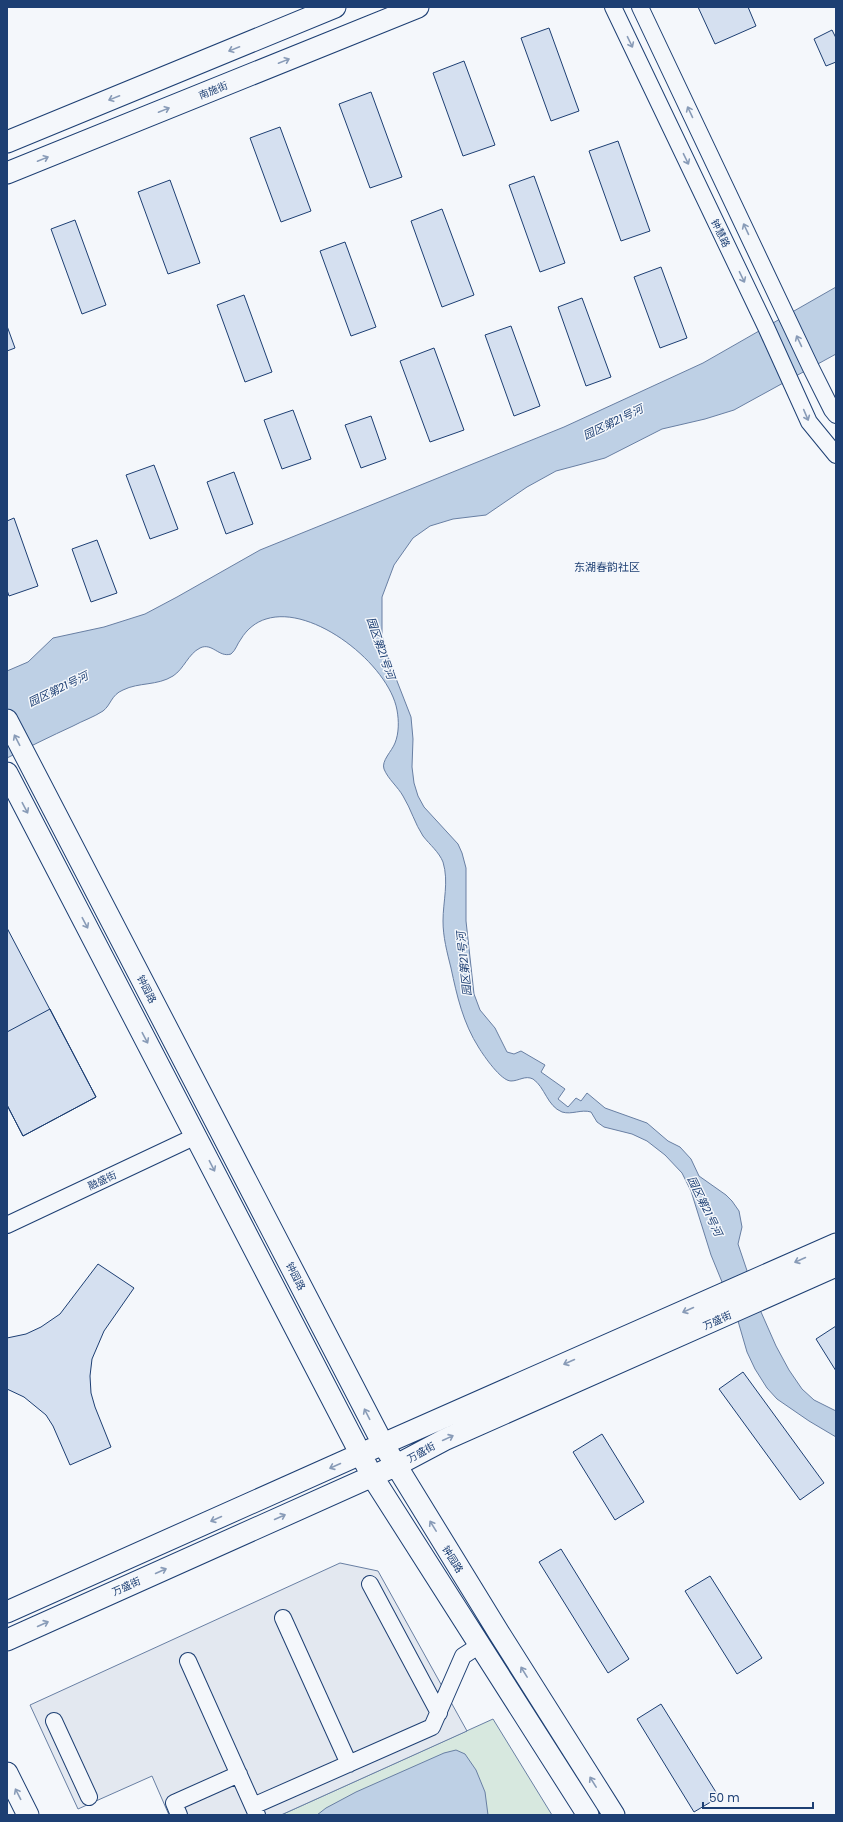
<svg xmlns="http://www.w3.org/2000/svg" width="843" height="1822" font-family="Poppins,'Noto Sans SC',sans-serif">
	<style>
		.green { fill: #d7e8df; stroke: #687fa3 }
		.parking { fill: #e3e8f0; stroke: #687fa3 }
		.water { fill: #bed0e5; stroke: #687fa3 }
		.building { fill: #d5e0f0; stroke: #1d3f73 }
		.lines { fill: none; stroke-linecap: round; stroke-linejoin: round }
		.minor-casing { stroke: #1d3f73; stroke-width: 18 }
		.major-casing { stroke: #1d3f73; stroke-width: 23 }
		.minor { stroke: #f4f7fb; stroke-width: 16 }
		.major { stroke: #f4f7fb; stroke-width: 21 }
		.oneway { stroke: #889bb7 }
		.labels { text-anchor: middle; stroke-width: 3; stroke-linejoin: round; paint-order: stroke }
		.street-label { font-size: 10px; fill: #1d3f73; stroke: #f4f7fb }
		.water-label { font-size: 11px; font-style: italic; fill: #1d3f73; stroke: #f4f7fb }
		.neighbourhood-label { font-size: 11px; fill: #1d3f73; stroke: #f4f7fb }
	</style>
	<rect width="100%" height="100%" fill="#f4f7fb"/>
	<path class="green" d="M493,1719L552,1815H281Z"/>
	<path class="parking" d="M340,1563L378,1571L467,1731L281,1815H169L152,1776L78,1809L30,1705Z"/>
	<path class="water" d="M836,287V354L734,410L705,419L662,429L605,458L556,471L527,487L486,515L453,519L430,526L413,538L394,565L382,597V635L390,663L411,717L413,739L412,767L414,783L418,796L424,807L458,844L462,853L466,868V921L474,994L480,1010L495,1028L507,1052L514,1054L521,1051L545,1065L541,1072L565,1089L558,1099L568,1107L576,1098L581,1101L587,1093L605,1108L647,1123L668,1141L680,1147L691,1159L699,1176L726,1195L732,1201L739,1211L742,1227L738,1244L761,1312L776,1346L789,1370L802,1389L814,1400L836,1411V1437L809,1421L777,1399L767,1388L755,1369L747,1352L738,1321L711,1255L691,1191L682,1173L665,1155L647,1141L632,1134L604,1127L597,1122L591,1112C581,1109 572,1115 562,1112C547,1106 545,1087 533,1079C525,1075 519,1081 511,1081C501,1081 484,1056 479,1048C463,1023 457,996 451,968C447,952 443,937 443,921C443,901 449,882 443,862C439,852 430,845 423,836C415,824 411,809 403,796C398,787 388,779 384,769C381,761 392,751 395,743C399,733 399,721 397,710C389,665 313,604 266,619C256,622 247,629 241,639C237,644 236,650 231,654C219,658 212,642 200,648C188,654 184,669 173,676C157,686 139,682 123,690C111,695 111,705 103,711C94,717 82,721 73,726C51,736 29,747 7,758V671L28,662L53,638L104,627L145,614L177,597L260,550L564,427L703,363Z
		M456,1750L465,1754L476,1770L485,1792L488,1815H317L326,1808L356,1792L444,1753Z"/>
	<path class="building" d="M698,7H748L756,26L715,44Z
		M549,28L579,111L551,121L521,38Z
		M832,30L836,38V62L826,66L814,39Z
		M464,61L495,145L463,156L433,73Z
		M371,92L402,177L370,188L339,104Z
		M280,127L311,211L281,222L250,138Z
		M618,141L650,231L621,241L589,151Z
		M534,176L565,263L540,272L509,185Z
		M170,180L200,263L168,274L138,192Z
		M442,209L474,295L442,307L411,221Z
		M75,220L106,305L82,314L51,229Z
		M345,242L376,327L351,336L320,251Z
		M661,267L687,338L660,348L634,277Z
		M244,295L272,372L245,382L217,305Z
		M582,298L611,377L586,386L558,307Z
		M7,326L15,348L7,351Z
		M511,326L540,406L514,416L485,335Z
		M434,348L464,430L430,442L400,361Z
		M293,410L311,459L282,469L264,420Z
		M371,416L386,459L361,468L345,425Z
		M154,465L178,529L150,539L126,475Z
		M234,472L253,524L226,534L207,482Z
		M14,518L38,586L9,596L7,590V521Z
		M97,540L117,593L91,602L72,549Z
		M7,928L96,1097L23,1136L7,1105Z
		M50,1009L96,1097L23,1136L7,1105V1032Z
		M98,1264L134,1288L104,1331L92,1359L90,1376L91,1393L95,1407L111,1447L70,1465L53,1426L46,1415L24,1397L7,1389V1338L26,1334L41,1327L60,1314Z
		M836,1326V1371L816,1339Z
		M743,1372L824,1483L800,1500L719,1389Z
		M602,1434L644,1502L615,1520L573,1452Z
		M561,1549L629,1659L608,1673L539,1562Z
		M710,1576L762,1658L737,1674L685,1591Z
		M661,1704L719,1797L694,1812L637,1719Z"/>
	<g class="lines">
		<defs>
			<path id="minor" d="M613,7L766,327L809,422L836,455
				M640,7L811,368L832,410L836,415
				M7,1225L196,1136
				M370,1584L439,1713
				M283,1618L349,1764
				M188,1661L257,1815
				M54,1721L89,1797
				M253,1806L432,1727L463,1656L480,1645
				M179,1815L174,1803L239,1774"/>
			<path id="major" d="M7,142L335,7
				M7,173L418,7
				M7,720L383,1444L499,1633L614,1815
				M7,773L372,1476L588,1815
				M7,1612L383,1444L836,1244
				M7,1640L395,1466L444,1440L836,1266
				M7,1773L28,1815"/>
		</defs>
		<use href="#minor" class="minor-casing"/>
		<use href="#major" class="major-casing"/>
		<use href="#minor" class="minor"/>
		<use href="#major" class="major"/>
	</g>
	<defs><path id="oneway-shaft" d="M-6 0H5M1.5-3L5.5 0L1.5 3" fill="none" stroke-width="1.6" stroke-linecap="round" stroke-linejoin="round"/></defs>
	<g class="oneway">
		<use href="#oneway-shaft" transform="translate(630 42) rotate(64)"/>
		<use href="#oneway-shaft" transform="translate(234 49) rotate(158)"/>
		<use href="#oneway-shaft" transform="translate(284 61) rotate(-22)"/>
		<use href="#oneway-shaft" transform="translate(114 98) rotate(158)"/>
		<use href="#oneway-shaft" transform="translate(164 110) rotate(-22)"/>
		<use href="#oneway-shaft" transform="translate(690 112) rotate(-115)"/>
		<use href="#oneway-shaft" transform="translate(43 159) rotate(-22)"/>
		<use href="#oneway-shaft" transform="translate(686 159) rotate(64)"/>
		<use href="#oneway-shaft" transform="translate(746 229) rotate(-115)"/>
		<use href="#oneway-shaft" transform="translate(742 277) rotate(64)"/>
		<use href="#oneway-shaft" transform="translate(799 341) rotate(-115)"/>
		<use href="#oneway-shaft" transform="translate(806 415) rotate(67)"/>
		<use href="#oneway-shaft" transform="translate(17 740) rotate(-117)"/>
		<use href="#oneway-shaft" transform="translate(25 808) rotate(62)"/>
		<use href="#oneway-shaft" transform="translate(85 923) rotate(62)"/>
		<use href="#oneway-shaft" transform="translate(145 1038) rotate(62)"/>
		<use href="#oneway-shaft" transform="translate(212 1166) rotate(63)"/>
		<use href="#oneway-shaft" transform="translate(800 1260) rotate(156)"/>
		<use href="#oneway-shaft" transform="translate(688 1310) rotate(156)"/>
		<use href="#oneway-shaft" transform="translate(569 1362) rotate(156)"/>
		<use href="#oneway-shaft" transform="translate(367 1414) rotate(-117)"/>
		<use href="#oneway-shaft" transform="translate(448 1438) rotate(-25)"/>
		<use href="#oneway-shaft" transform="translate(335 1466) rotate(156)"/>
		<use href="#oneway-shaft" transform="translate(280 1517) rotate(-24)"/>
		<use href="#oneway-shaft" transform="translate(216 1519) rotate(156)"/>
		<use href="#oneway-shaft" transform="translate(433 1526) rotate(-122)"/>
		<use href="#oneway-shaft" transform="translate(161 1571) rotate(-24)"/>
		<use href="#oneway-shaft" transform="translate(43 1624) rotate(-24)"/>
		<use href="#oneway-shaft" transform="translate(524 1672) rotate(-122)"/>
		<use href="#oneway-shaft" transform="translate(593 1782) rotate(-122)"/>
		<use href="#oneway-shaft" transform="translate(18 1794) rotate(-117)"/>
	</g>
	<g class="labels">
		<g class="street-label">
			<text transform="translate(213 90) rotate(-22)" y="4">南施街</text>
			<text transform="translate(721 233) rotate(64)" y="4">钟慧路</text>
			<text transform="translate(147 989) rotate(63)" y="4">钟园路</text>
			<text transform="translate(102 1180) rotate(-25)" y="4">融盛街</text>
			<text transform="translate(296 1276) rotate(63)" y="4">钟园路</text>
			<text transform="translate(717 1320) rotate(-24)" y="4">万盛街</text>
			<text transform="translate(421 1452) rotate(-29)" y="4">万盛街</text>
			<text transform="translate(453 1559) rotate(58)" y="4">钟园路</text>
			<text transform="translate(126 1586) rotate(-24)" y="4">万盛街</text>
		</g>
		<g class="water-label">
			<text transform="translate(613 422) rotate(-26)" y="4">园区第21号河</text>
			<text transform="translate(381 648) rotate(71)" y="4">园区第21号河</text>
			<text transform="translate(58 689) rotate(-26)" y="4">园区第21号河</text>
			<text transform="translate(464 964) rotate(-96)" y="4">园区第21号河</text>
			<text transform="translate(705 1206) rotate(64)" y="4">园区第21号河</text>
		</g>
		<g class="neighbourhood-label">
			<text x="607" y="571">东湖春韵社区</text>
		</g>
	</g>
	<rect width="843" height="1822" fill="none" stroke="#1d3f73" stroke-width="16"/>
	<path d="M703 1802v6h110v-6" fill="none" stroke="#1d3f73" stroke-width="2"/>
	<text x="709" y="1802" font-size="12" fill="#1d3f73" stroke="#f4f7fb" stroke-width="3" paint-order="stroke">50 m</text>
</svg>
